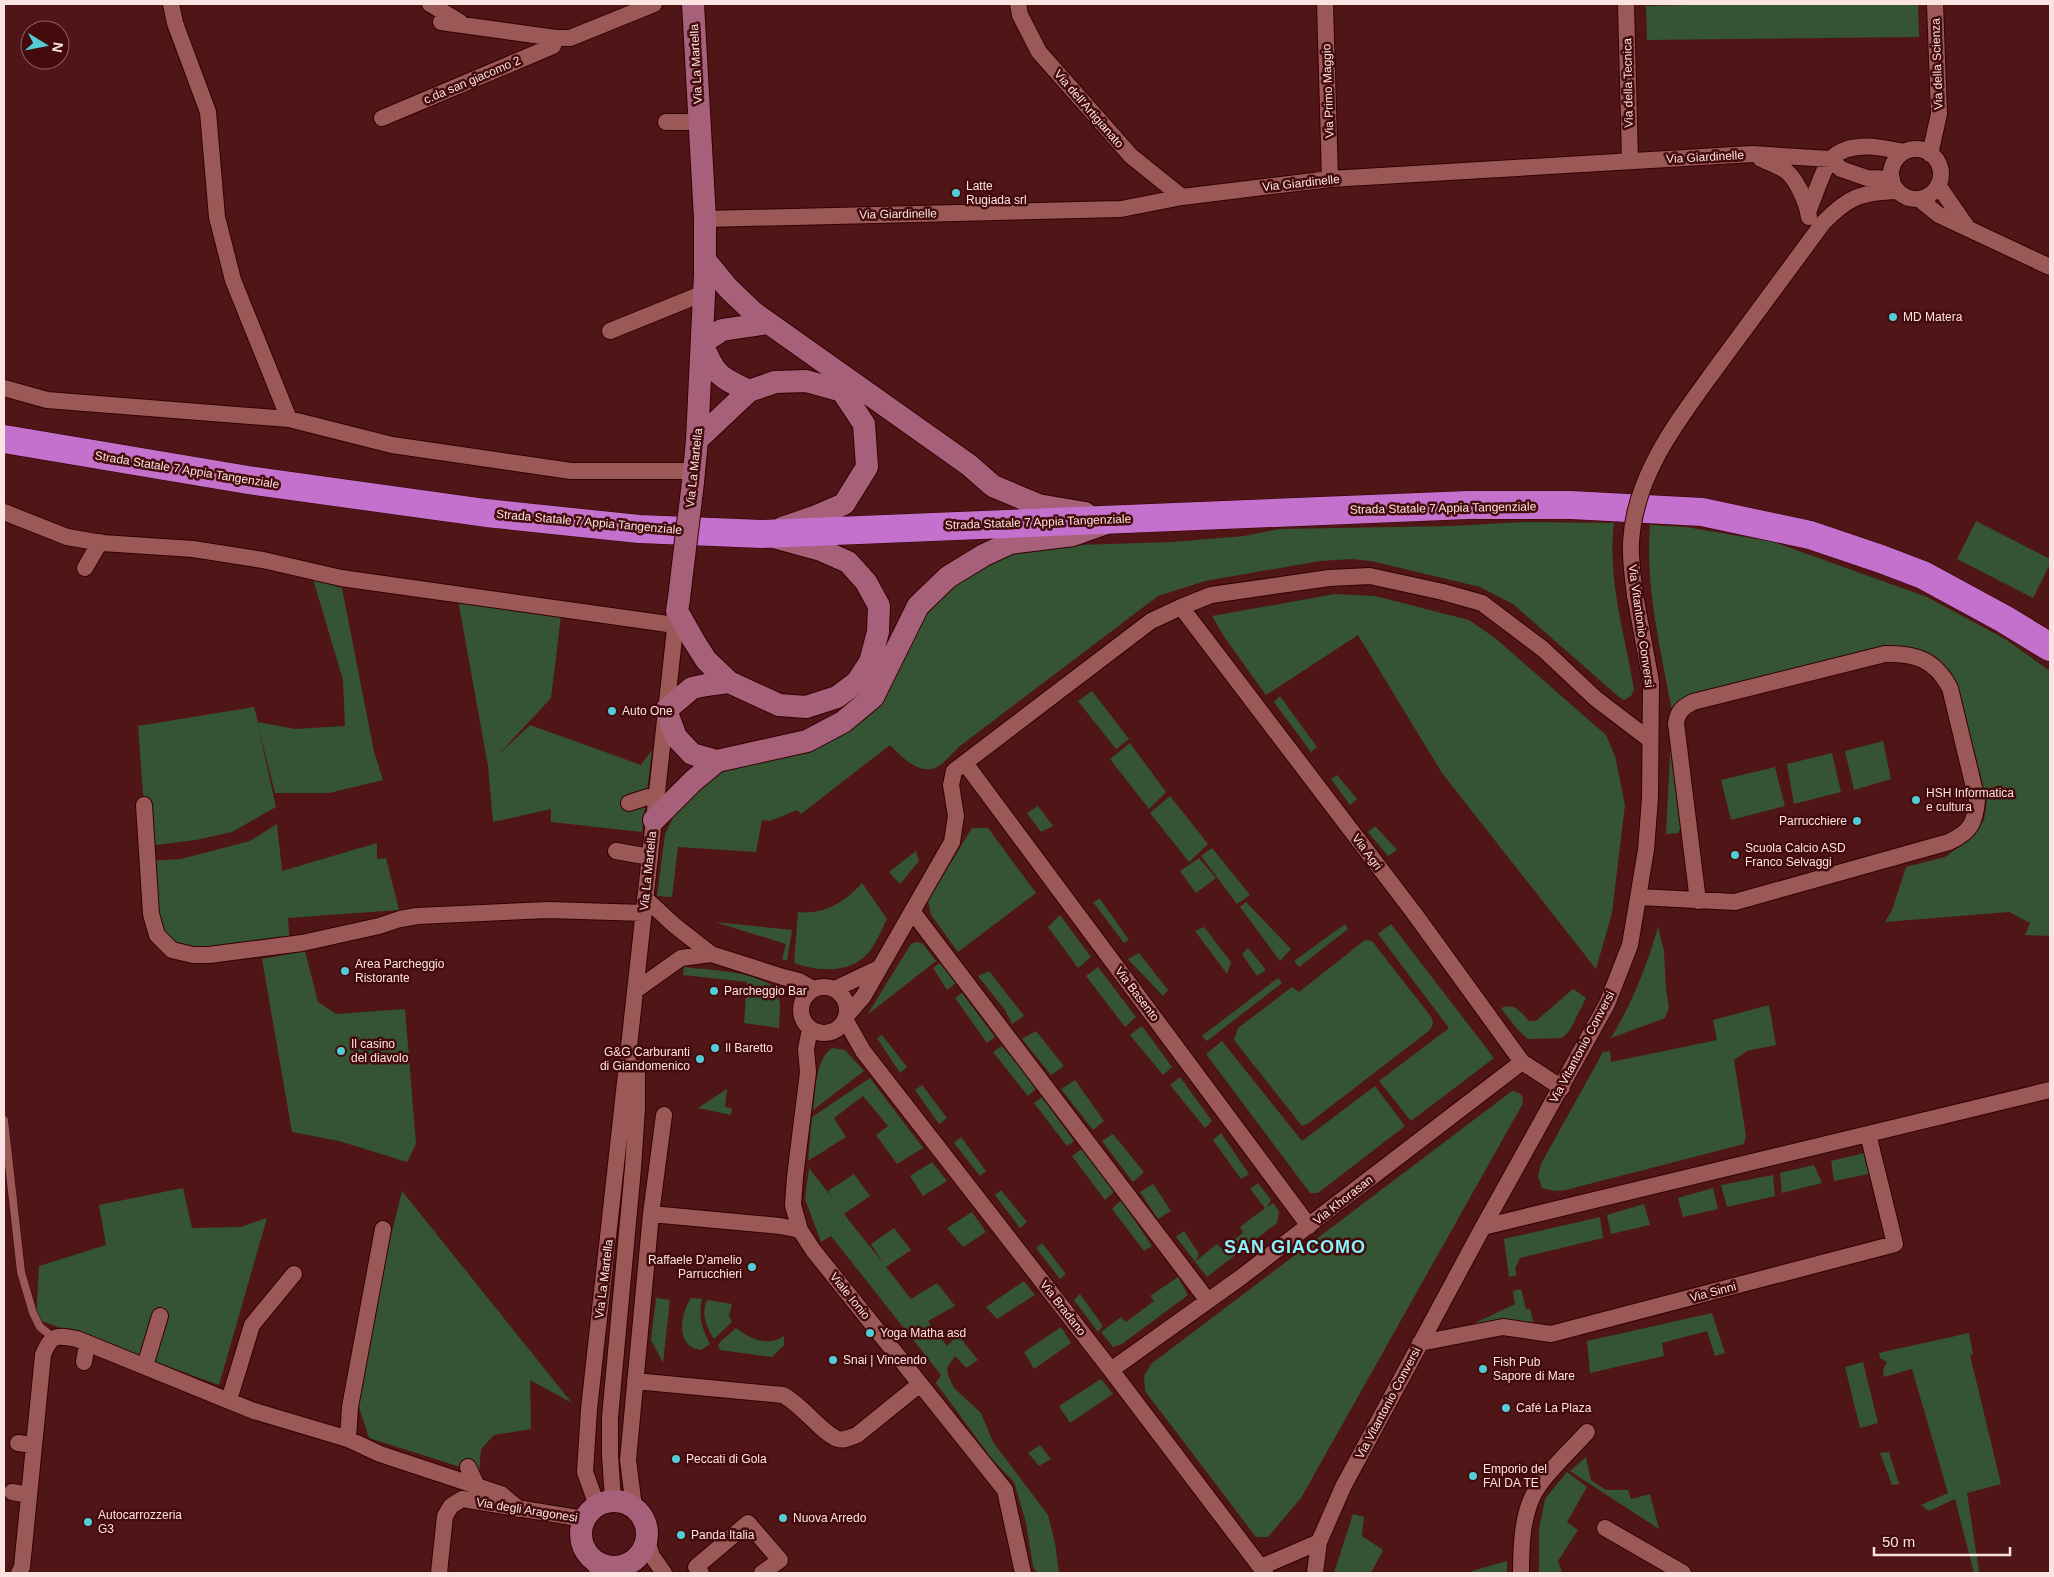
<svg xmlns="http://www.w3.org/2000/svg" width="2054" height="1577" font-family="Helvetica,sans-serif">
	<style>
		.green { fill: #345433 }
		.lines { fill: none; stroke-linecap: round; stroke-linejoin: round }
		.lane-casing { stroke: #330002; stroke-width: 9 }
		.street-casing { stroke: #330002; stroke-width: 18 }
		.secondary-casing { stroke: #330002; stroke-width: 24 }
		.highway-casing { stroke: #330002; stroke-width: 29 }
		.lane { stroke: #9a5956; stroke-width: 8 }
		.street { stroke: #9a5956; stroke-width: 16 }
		.secondary { stroke: #a6607a; stroke-width: 22 }
		.highway { stroke: #c371cd; stroke-width: 28 }
		.street-bridge-casing { stroke: #330002; stroke-width: 18; stroke-linecap: butt }
		.secondary-bridge-casing { stroke: #330002; stroke-width: 24; stroke-linecap: butt }
		.street-bridge { stroke: #9a5956; stroke-width: 16 }
		.secondary-bridge { stroke: #a6607a; stroke-width: 22 }
		.poi-dot { fill: #52ccd6; stroke: #440b0d; stroke-width: 2 }
		.labels { text-anchor: middle; stroke-width: 5; stroke-linejoin: round; paint-order: stroke }
		.street-label { font-size: 12px; fill: #fbe3e1; stroke: #440b0d }
		.poi-label { font-size: 12px; fill: #fbe3e1; stroke: #440b0d; text-anchor: start }
		.district-label { font-size: 18px; font-weight: bold; letter-spacing: 1px; fill: #88f3fd; stroke: #440b0d }
	</style>
	<rect width="100%" height="100%" fill="#501617"/>
	<path class="green" d="M1721,4H1918L1919,37L1647,40L1646,6Z
		M1976,521L2050,559V564L2033,598L1957,559Z
		M1524,522L1614,523C1607,580 1625,634 1634,689L1631,696L1624,700L1619,697L1513,604L1480,587L1371,561L1351,559L1320,561L1205,581L1158,596L960,746C953,752 943,765 935,768C917,774 901,756 890,745L801,814L797,810L770,821L762,820L756,852L678,847L672,897L657,896L665,835L679,803L702,782L735,766L812,748L842,735L864,716L928,607L946,588L1011,550L1047,546L1172,542L1244,536L1280,529L1452,526Z
		M1650,525L1686,527L1774,542L1927,597L2005,639L2050,671V936L2025,935L2030,923L2009,912L1885,922L1892,910L1906,867L1945,857L1969,840L1984,820L1987,801L1959,691L1918,654L1672,711C1661,650 1645,588 1650,525Z
		M313,579L342,588L374,752L383,780L329,793H275L258,725L276,807L232,832L196,840L147,846L138,726L254,707L258,722L295,729L345,726L343,680Z
		M457,594L561,616L551,698L498,755L530,725L641,765L652,750L642,832L551,822V809L493,822L488,766Z
		M1335,594L1375,596L1469,620L1495,638L1606,735L1615,756L1625,805L1612,913L1596,969L1442,773L1358,635L1266,695L1225,638L1212,616Z
		M1092,691L1129,739L1116,749L1078,701Z
		M1280,696L1317,747L1311,752L1274,702Z
		M1671,735L1688,816L1678,833L1666,834Z
		M1883,741L1891,779L1854,790L1845,751Z
		M1130,743L1166,792L1149,809L1110,759Z
		M1832,753L1841,792L1794,804L1787,764Z
		M1775,767L1785,806L1731,820L1721,780Z
		M1337,775L1357,799L1350,805L1331,779Z
		M1170,796L1208,844L1189,862L1150,813Z
		M1038,806L1053,826L1041,832L1027,813Z
		M277,824L282,871L377,843V859L386,858L399,910L288,918L290,945L193,955L162,942L148,861L181,859L250,841Z
		M1375,826L1397,850L1388,856L1368,832Z
		M972,828H988L1036,893L958,952L931,915L928,900Z
		M1212,848L1250,895L1237,904L1201,856Z
		M916,851L919,861L900,884L889,872Z
		M1199,858L1216,878L1196,893L1180,871Z
		M862,883L887,919C880,932 873,953 859,961C841,973 813,970 794,963L798,912C824,915 845,902 862,883Z
		M1100,899L1129,940L1124,943L1093,902Z
		M1246,902L1291,949L1280,961L1240,907Z
		M1060,915L1091,957L1078,968L1048,927Z
		M715,922L792,930L787,961L782,959L786,944Z
		M1345,924L1348,929L1299,967L1294,961Z
		M1391,924L1494,1058L1411,1121L1379,1081L1449,1028L1378,934Z
		M1204,927L1231,962L1227,974L1195,931Z
		M1658,927L1664,951L1666,990L1669,1007L1665,1018L1611,1038C1632,1003 1647,966 1658,927Z
		M1365,940L1372,941L1432,1018L1433,1024L1430,1030L1309,1123L1302,1126L1234,1040L1238,1028L1292,987L1299,992Z
		M917,942L923,944L936,961L867,1015L911,944Z
		M1248,948L1266,970L1257,976L1242,954Z
		M305,951L318,1002L336,1014L405,1009L416,1144L407,1162L339,1141L292,1132L262,959Z
		M1139,953L1168,990L1163,996L1128,959Z
		M940,963L956,983L947,990L933,968Z
		M684,967C715,971 750,970 776,988L780,1004L779,1028L744,1023L747,982L683,975Z
		M1098,967L1136,1017L1125,1027L1086,976Z
		M989,971L1024,1016L1012,1024L1005,1010L978,976Z
		M1278,978L1282,983L1207,1041L1202,1036Z
		M1573,989L1586,998L1570,1030L1562,1038L1528,1039L1517,1029L1501,1008C1514,1002 1521,1012 1529,1021H1536Z
		M962,993L995,1037L987,1043L955,998Z
		M1769,1005L1776,1045L1747,1051L1734,1060L1746,1136L1744,1144L1566,1190L1554,1191L1542,1188L1538,1176L1541,1164L1603,1052L1610,1051L1611,1062L1717,1040L1713,1020Z
		M1142,1026L1172,1067L1163,1075L1130,1035Z
		M1036,1031L1064,1066L1051,1075L1022,1039Z
		M882,1035L907,1067L900,1073L877,1038Z
		M1222,1041L1302,1141L1375,1086L1405,1126L1318,1193H1310L1206,1054Z
		M1002,1046L1037,1088L1028,1096L993,1052Z
		M832,1048L845,1050L864,1071L813,1110C816,1092 815,1059 832,1048Z
		M1180,1077L1212,1121L1205,1128L1170,1085Z
		M870,1078L923,1148L897,1164L876,1135L888,1126L863,1096L834,1118L846,1137L808,1161L812,1117Z
		M1075,1080L1104,1121L1093,1130L1061,1089Z
		M922,1085L947,1118L939,1124L915,1090Z
		M727,1089L725,1107L732,1108L731,1115L698,1108Z
		M1512,1091L1519,1093L1523,1097L1522,1105L1301,1498L1268,1537H1256L1145,1391L1144,1376L1151,1364Z
		M1042,1097L1074,1141L1067,1146L1034,1103Z
		M1221,1133L1249,1174L1241,1179L1213,1140Z
		M1113,1134L1144,1172L1133,1182L1102,1141Z
		M961,1137L986,1171L980,1176L954,1143Z
		M1082,1149L1114,1192L1105,1200L1072,1156Z
		M1864,1153L1869,1174L1834,1181L1831,1161Z
		M932,1162L947,1181L923,1196L910,1176Z
		M1814,1165L1822,1183L1782,1193L1780,1173Z
		M809,1168L834,1200L828,1191L854,1174L870,1196L844,1214L883,1263L871,1244L894,1228L911,1250L886,1267L911,1299L937,1283L955,1306L928,1321L947,1346L958,1335L978,1360L966,1368L955,1356L947,1368L948,1375L954,1388L981,1413L993,1442L1048,1515L1055,1543L1059,1573H1037L1033,1566L1026,1523L1014,1482L992,1459L936,1383L941,1375L831,1236L821,1242L805,1199Z
		M1773,1175L1775,1196L1727,1207L1721,1185Z
		M1258,1183L1271,1200L1267,1207L1273,1203L1279,1211L1277,1223L1207,1277L1176,1237L1184,1231L1199,1254L1196,1261L1217,1244L1222,1249L1243,1233L1240,1227L1265,1208L1250,1189Z
		M1153,1184L1171,1211L1158,1219L1140,1192Z
		M183,1188L192,1228L240,1227L267,1218L219,1385L36,1319L39,1266L106,1245L99,1205Z
		M1713,1188L1718,1209L1683,1217L1678,1198Z
		M1001,1190L1027,1222L1020,1228L995,1195Z
		M402,1191L572,1403L530,1380L531,1429L494,1435L481,1449L479,1473L369,1438L358,1404L387,1252Z
		M1121,1200L1152,1246L1144,1251L1112,1209Z
		M1644,1204L1650,1225L1611,1234L1607,1215Z
		M972,1212L986,1232L963,1247L947,1228Z
		M1600,1217L1603,1238L1520,1258L1515,1268L1517,1275L1509,1277L1504,1239Z
		M1042,1243L1066,1274L1060,1279L1036,1248Z
		M1178,1277L1188,1295L1122,1344L1113,1347L1101,1332L1121,1317L1126,1322L1154,1301L1150,1296Z
		M1024,1281L1035,1295L997,1319L986,1307Z
		M1521,1289L1526,1309H1530L1535,1328L1476,1327L1473,1324L1515,1304L1513,1291Z
		M1080,1294L1103,1326L1098,1332L1074,1300Z
		M656,1298L670,1300L663,1363L651,1340Z
		M691,1298L702,1299C698,1316 702,1329 710,1344L701,1350C675,1347 680,1315 691,1298Z
		M707,1300L732,1304L729,1316L732,1322L714,1339C706,1327 701,1313 707,1300Z
		M1712,1313L1725,1353L1715,1356L1707,1331L1662,1343L1664,1356L1590,1373L1587,1341Z
		M1061,1327L1071,1343L1034,1369L1024,1352Z
		M736,1328C750,1339 767,1347 784,1336V1345L772,1357L720,1350L718,1346L721,1341Z
		M1969,1333L1973,1354L1970,1355L2001,1484L1967,1493L1979,1571L1974,1573L1955,1499L1929,1511L1921,1505L1948,1493L1912,1369L1884,1377L1883,1370L1887,1362L1880,1358L1879,1353Z
		M1863,1362L1878,1423L1860,1428L1845,1367Z
		M1101,1379L1113,1394L1070,1423L1059,1406Z
		M1040,1445L1051,1459L1039,1466L1028,1453Z
		M1889,1452L1899,1484L1892,1485L1880,1453Z
		M1586,1457L1591,1480L1606,1490H1628L1631,1499L1650,1494L1659,1529L1570,1471Z
		M1567,1472L1587,1487L1567,1522L1578,1530L1558,1561L1562,1573H1539V1529L1545,1499Z
		M1353,1514L1364,1517L1362,1536L1383,1550L1371,1573H1334Z
		M1507,1561V1573H1471L1472,1571Z"/>
	<g class="lines">
		<defs>
			<path id="lane" d="M4,1120L21,1272L33,1313L40,1327L54,1338"/>
			<path id="street" d="M171,4L175,23L208,112L217,217L233,280L289,419L392,445L571,471H694
				M430,4L460,22
				M1018,4L1020,15L1039,52L1131,156L1182,197
				M1325,4L1330,179
				M1626,4L1630,161
				M441,22L556,38
				M382,118L553,46L556,38H570L654,4
				M666,122H700
				M1891 174a25 25 0 1 1 50 0a25 25 0 1 1-50 0Z
				M1930,154L1939,114L1935,4
				M1761,159C1768,162 1776,165 1783,169C1796,176 1807,203 1809,217
				M1938,185L1967,227
				M1919,199L1939,215L2050,267
				M1808,212C1813,201 1824,166 1831,159C1849,140 1881,147 1904,152
				M705,219L1121,209L1182,197L1330,179L1752,154L1830,159L1841,169L1867,178L1892,179
				M610,331L704,293
				M1719,364L1823,223C1848,197 1861,192 1898,191
				M4,388L47,400L289,419
				M4,512L67,537L102,543L193,549L263,560L341,578L675,625
				M85,568L100,542
				M1181,607L1414,913L1522,1062L1562,1088
				M965,763L1309,1226
				M629,803L657,794
				M144,805L151,914L157,935L172,950L193,955H209L302,943L379,926L400,919L417,916L549,910L644,913
				M616,851L650,857
				M1639,897L1735,902L1949,842C1970,832 1975,824 1977,800L1950,688C1935,660 1916,653 1885,654L1693,702C1683,707 1678,711 1676,723L1698,901
				M645,898L674,925L711,954L783,977L799,981L813,989
				M912,911L1208,1301
				M801 1010a23 23 0 1 1 46 0a23 23 0 1 1-46 0Z
				M835,989L877,969
				M636,990L681,958L711,954
				M848,1014L863,997L952,842L956,816L951,785L954,771L1151,621L1181,607L1211,595L1329,578L1370,576L1443,592L1482,603L1543,649L1595,698L1650,740
				M846,1021L863,1051L1111,1370L1265,1573
				M810,1029L806,1049L808,1072L795,1177L793,1205L800,1230L813,1250L1005,1490L1023,1573
				M651,1214L780,1226L800,1230
				M1483,1227L2050,1090
				M1420,1343L1503,1327L1551,1334L1895,1244L1868,1134
				M84,1362L87,1343
				M145,1366L160,1316
				M1111,1370L1240,1278L1522,1062
				M635,1381L783,1395C801,1404 824,1435 838,1439C844,1441 851,1437 857,1435L920,1384
				M229,1400L252,1325L294,1274
				M348,1439L350,1407L383,1229
				M18,1443L34,1445
				M468,1467L477,1486
				M12,1492L29,1495
				M613,1500L610,1455V1417L633,1168L637,1108V1068
				M595,1506L594,1497L585,1472L589,1409L677,611
				M634,1507L628,1460L651,1214L664,1115
				M1605,1528L1683,1573
				M647,1541L652,1556L664,1573
				M592,1559L599,1573
				M1261,1567L1319,1542
				M19,1573L22,1567L43,1355C51,1334 57,1335 77,1339L254,1411L348,1439L380,1454L501,1494L519,1509
				M439,1573L445,1516L451,1506L462,1499L584,1519
				M701,1573L696,1567L748,1523L780,1560L762,1573
				M1315,1573L1319,1542L1343,1487L1483,1227L1607,1004L1630,945L1646,850L1650,798L1651,682L1635,595
				M1521,1573C1521,1545 1522,1507 1540,1484C1554,1465 1572,1449 1587,1432"/>
			<path id="secondary" d="M705,260L728,288L753,312L969,465L993,486L1038,505L1085,513
				M749,391C719,377 714,374 702,343L722,330L768,323
				M697,440L749,391L775,382L806,381L842,391L864,424L867,467L844,504L814,517L782,528
				M693,482L697,440L705,274V219L693,4
				M679,598L677,611L694,641L706,660L729,682
				M717,761L692,754L676,737L666,710L692,688L706,685L729,682L779,705L806,707L837,697L857,682L870,662L878,632L879,606L866,582L848,562L821,550L777,538
				M654,820L693,781L717,761L807,741L843,722L873,697L918,606L948,577L984,555L1010,543L1073,535L1104,524
				M581 1534a33 33 0 1 1 66 0a33 33 0 1 1-66 0Z"/>
			<path id="highway" d="M4,439L248,480L486,513L639,529L762,534L1468,505H1571L1702,512L1810,535L1881,559L1923,575L2004,619L2050,647"/>
		</defs>
		<use href="#lane" class="lane-casing"/>
		<use href="#street" class="street-casing"/>
		<use href="#secondary" class="secondary-casing"/>
		<use href="#highway" class="highway-casing"/>
		<use href="#lane" class="lane"/>
		<use href="#street" class="street"/>
		<use href="#secondary" class="secondary"/>
		<use href="#highway" class="highway"/>
		<defs>
			<path id="street-bridge" d="M1635,595C1633,578 1630,560 1631,542C1635,473 1680,418 1719,364"/>
			<path id="secondary-bridge" d="M679,598L693,482"/>
		</defs>
		<use href="#street-bridge" class="street-bridge-casing"/>
		<use href="#secondary-bridge" class="secondary-bridge-casing"/>
		<use href="#street-bridge" class="street-bridge"/>
		<use href="#secondary-bridge" class="secondary-bridge"/>
	</g>
	<g class="poi-dot">
		<circle cx="956" cy="193" r="5"/>
		<circle cx="1893" cy="317" r="5"/>
		<circle cx="612" cy="711" r="5"/>
		<circle cx="1916" cy="800" r="5"/>
		<circle cx="1857" cy="821" r="5"/>
		<circle cx="1735" cy="855" r="5"/>
		<circle cx="345" cy="971" r="5"/>
		<circle cx="714" cy="991" r="5"/>
		<circle cx="715" cy="1048" r="5"/>
		<circle cx="341" cy="1051" r="5"/>
		<circle cx="700" cy="1059" r="5"/>
		<circle cx="752" cy="1267" r="5"/>
		<circle cx="870" cy="1333" r="5"/>
		<circle cx="833" cy="1360" r="5"/>
		<circle cx="1483" cy="1369" r="5"/>
		<circle cx="1506" cy="1408" r="5"/>
		<circle cx="676" cy="1459" r="5"/>
		<circle cx="1473" cy="1476" r="5"/>
		<circle cx="783" cy="1518" r="5"/>
		<circle cx="88" cy="1522" r="5"/>
		<circle cx="681" cy="1535" r="5"/>
	</g>
	<g class="labels">
		<g class="street-label">
			<text transform="translate(696 64) rotate(-93)" y="4">Via La Martella</text>
			<text transform="translate(1937 64) rotate(-92)" y="4">Via della Scienza</text>
			<text transform="translate(472 80) rotate(-23)" y="4">c.da san giacomo 2</text>
			<text transform="translate(1628 83) rotate(-91)" y="4">Via della Tecnica</text>
			<text transform="translate(1328 91) rotate(-92)" y="4">Via Primo Maggio</text>
			<text transform="translate(1089 109) rotate(49)" y="4">Via dell'Artigianato</text>
			<text transform="translate(1705 157) rotate(-3)" y="4">Via Giardinelle</text>
			<text transform="translate(1301 183) rotate(-6)" y="4">Via Giardinelle</text>
			<text transform="translate(898 214) rotate(-1)" y="4">Via Giardinelle</text>
			<text transform="translate(694 468) rotate(-84)" y="4">Via La Martella</text>
			<text transform="translate(187 470) rotate(9)" y="4">Strada Statale 7 Appia Tangenziale</text>
			<text transform="translate(1443 508) rotate(-1)" y="4">Strada Statale 7 Appia Tangenziale</text>
			<text transform="translate(589 522) rotate(5)" y="4">Strada Statale 7 Appia Tangenziale</text>
			<text transform="translate(1038 522) rotate(-2)" y="4">Strada Statale 7 Appia Tangenziale</text>
			<text transform="translate(1641 626) rotate(82)" y="4">Via Vitantonio Conversi</text>
			<text transform="translate(1367 852) rotate(53)" y="4">Via Agri</text>
			<text transform="translate(648 871) rotate(-84)" y="4">Via La Martella</text>
			<text transform="translate(1137 994) rotate(53)" y="4">Via Basento</text>
			<text transform="translate(1582 1047) rotate(-62)" y="4">Via Vitantonio Conversi</text>
			<text transform="translate(1343 1200) rotate(-38)" y="4">Via Khorasan</text>
			<text transform="translate(604 1279) rotate(-83)" y="4">Via La Martella</text>
			<text transform="translate(1713 1292) rotate(-15)" y="4">Via Sinni</text>
			<text transform="translate(850 1296) rotate(51)" y="4">Viale Ionio</text>
			<text transform="translate(1063 1308) rotate(52)" y="4">Via Bradano</text>
			<text transform="translate(1388 1403) rotate(-62)" y="4">Via Vitantonio Conversi</text>
			<text transform="translate(527 1510) rotate(9)" y="4">Via degli Aragonesi</text>
		</g>
		<g class="poi-label">
			<text x="966" y="190">Latte<tspan x="966" dy="14">Rugiada srl</tspan></text>
			<text x="1903" y="321">MD Matera</text>
			<text x="622" y="715">Auto One</text>
			<text x="1926" y="797">HSH Informatica<tspan x="1926" dy="14">e cultura</tspan></text>
			<text x="1847" y="825" text-anchor="end">Parrucchiere</text>
			<text x="1745" y="852">Scuola Calcio ASD<tspan x="1745" dy="14">Franco Selvaggi</tspan></text>
			<text x="355" y="968">Area Parcheggio<tspan x="355" dy="14">Ristorante</tspan></text>
			<text x="724" y="995">Parcheggio Bar</text>
			<text x="351" y="1048">Il casino<tspan x="351" dy="14">del diavolo</tspan></text>
			<text x="725" y="1052">Il Baretto</text>
			<text x="690" y="1056" text-anchor="end">G&amp;G Carburanti<tspan x="690" dy="14">di Giandomenico</tspan></text>
			<text x="742" y="1264" text-anchor="end">Raffaele D'amelio<tspan x="742" dy="14">Parrucchieri</tspan></text>
			<text x="880" y="1337">Yoga Matha asd</text>
			<text x="843" y="1364">Snai | Vincendo</text>
			<text x="1493" y="1366">Fish Pub<tspan x="1493" dy="14">Sapore di Mare</tspan></text>
			<text x="1516" y="1412">Café La Plaza</text>
			<text x="686" y="1463">Peccati di Gola</text>
			<text x="1483" y="1473">Emporio del<tspan x="1483" dy="14">FAI DA TE</tspan></text>
			<text x="98" y="1519">Autocarrozzeria<tspan x="98" dy="14">G3</tspan></text>
			<text x="793" y="1522">Nuova Arredo</text>
			<text x="691" y="1539">Panda Italia</text>
		</g>
		<g class="district-label">
			<text x="1295" y="1253">SAN GIACOMO</text>
		</g>
	</g>
	<rect width="2054" height="1577" fill="none" stroke="#fbe3e1" stroke-width="10"/>
	<g transform="translate(45 45) rotate(100)"><circle r="24" fill="#440b0d" stroke="#8d6162"/>
	<path d="M0-4L9 19L0 12L-9 19Z" fill="#52ccd6"/>
	<text y="-8" font-size="14" font-weight="bold" text-anchor="middle" fill="#fbe3e1">N</text>
	</g>
	<path d="M1874 1547v8h136v-8" fill="none" stroke="#fbe3e1" stroke-width="2.5"/>
	<text x="1882" y="1547" font-size="15" fill="#fbe3e1" stroke="#440b0d" stroke-width="4" paint-order="stroke">50 m</text>
</svg>
